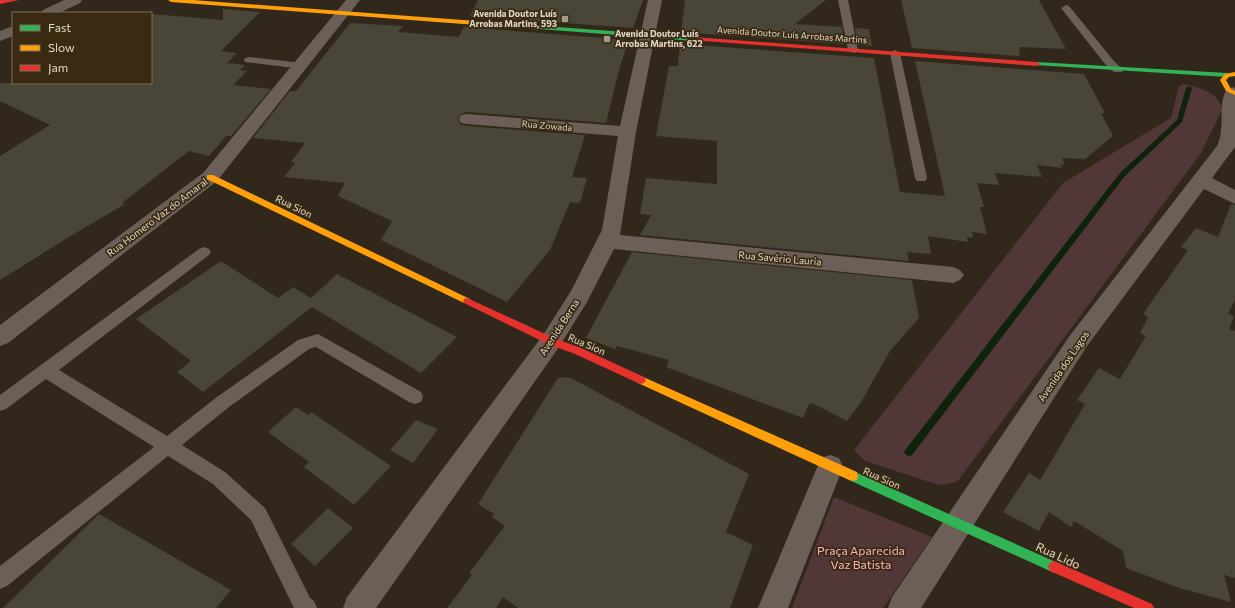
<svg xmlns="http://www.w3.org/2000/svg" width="1235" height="608" font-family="Commissioner,sans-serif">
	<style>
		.green { fill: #523739 }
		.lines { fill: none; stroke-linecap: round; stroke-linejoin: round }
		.stream { fill: #0e2309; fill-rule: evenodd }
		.building { fill: #494537 }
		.lane { fill: #6c5f58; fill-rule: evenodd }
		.street { fill: #6c5f58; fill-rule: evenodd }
		.fast { fill: #30b455; fill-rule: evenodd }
		.slow { fill: #ff9f0a; fill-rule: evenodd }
		.jam { fill: #e5322d; fill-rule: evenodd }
		.poi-dot { fill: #a3998b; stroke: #3a2a12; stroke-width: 1.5 }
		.labels { text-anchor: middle; stroke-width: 3.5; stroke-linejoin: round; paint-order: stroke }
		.far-poi-label { font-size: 9px; font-weight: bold; fill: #e0d6c8; stroke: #3a2a12; text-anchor: end }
		.far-street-label { font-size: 9px; fill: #e0d6c8; stroke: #3a2a12 }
		.street-label { font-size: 10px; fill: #e0d6c8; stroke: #3a2a12 }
		.near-park-label { font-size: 12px; fill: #fcb1be; stroke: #3a2a12 }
		.near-street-label { font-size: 12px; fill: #e0d6c8; stroke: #3a2a12 }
	</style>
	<rect width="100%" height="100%" fill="#31281b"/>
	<path class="green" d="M1184,84C1201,88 1219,92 1222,110L1201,153L957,482L939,485L865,461L854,450L1063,183L1171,118L1179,86Z
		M834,497L932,537L883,608H792Z"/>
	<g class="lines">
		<path class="stream" d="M1189,86L1192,88L1182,122L1124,177L912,455L909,456L906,455L904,452L906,449L1120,173L1177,120L1186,88Z"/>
	</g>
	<path class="building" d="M478,0H643L633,28L470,16Z
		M685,0H826L795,24L842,27L845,44L681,32Z
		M901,0H1039L1066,49L1020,47L1019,56L912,48Z
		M223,9L260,12L221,51L237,53L227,63L245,65L240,70L247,71L233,85L271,89L231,136H226L209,156L189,151L122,203L125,204L69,237L0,280V156L50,125L0,101V83H151V14L223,20Z
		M350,23L403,26L398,32L459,37L464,27L629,40L620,66L606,123L467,112L461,114L458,118L460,124L467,126L585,135L572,177L587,178L580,203L570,202L550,250L507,302L381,240L392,221L338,196L345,183L284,177L295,163L291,162L305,143L253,138L290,91H296Z
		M855,28L869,29L872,46L858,45Z
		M680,44L874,58L900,192L945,196L915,61L1084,74L1105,113H1101L1113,136L1085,159L1062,158L1065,165L1060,164L1062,168L1037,165L1042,177L995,173L999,185L977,183L984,207H980L987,234L972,232L973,238L967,237L968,242L928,236L931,254L907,252L909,261L640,235L651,215L640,214L646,178L717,184V141L656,136L669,66H678Z
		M1231,204L1235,205V300L1228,313L1234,316L1229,329L1235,331V578L1224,575L1231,602L1179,588L1126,568L1123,551L1074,521L1071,527L1049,512L1039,531L1003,512L1029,473L1040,480L1085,404L1077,400L1099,368L1120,379L1146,336L1140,333L1148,317L1143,314L1188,250L1181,247L1196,228L1218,237Z
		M632,252L912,280L919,318L890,351L861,402L847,421L812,403L811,405L809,404L803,418L666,367L669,360L617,346L615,349L586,338Z
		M221,261L278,298L293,287L311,298L337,274L457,337L421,373L312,307L203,392L177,372L191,361L136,319Z
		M565,377L571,378L749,474L726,532L753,545L730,608H518L503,597L496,608H447L472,575L469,573L505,526L492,517L494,514L478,504L558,378Z
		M296,407L308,415L311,412L391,466L354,505L304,467L309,462L268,432Z
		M416,420L438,429L413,463L390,450Z
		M328,508L353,528L315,566L291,544Z
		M99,514L231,590L216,608H3Z"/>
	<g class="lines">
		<path class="lane" d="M838,0H848L858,50L857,52L853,53L848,50Z
			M1066,5L1069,6L1113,60L1123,70L1122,72H1114L1105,64L1061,8Z
			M895,50L900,53L927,178L925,181H917L915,178L890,53Z
			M249,57L302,63L307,66L302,69L245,62L244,60L245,58Z
			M204,247L209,249L211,252L209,255L59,370L167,436L217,397L298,340L318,334L421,392L423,397L421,402L415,404L409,402L316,347L309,349L229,407L182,445L225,472L265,508L310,598L314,601L317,608H294L251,520L213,484L168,456L7,586L0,589V566L154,447L46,379L6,409L0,411V395L199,249Z"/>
		<path class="street" d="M64,0H82L80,3L59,13H41L43,10Z
			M346,0H360L217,181L8,343L0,346V325L203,173Z
			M648,0H662L636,132L620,235L953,267L960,270L964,275L960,280L953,283L614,249L587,302L559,347L376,608H343L347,597L543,335L571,291L602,230L618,136L467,124L461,123L459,119L461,115L467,114L620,126Z
			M13,26V36L0,41V31Z
			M1233,87L1235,88V147L1212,178L1235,190V204L1204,189L1087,346L921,608H888L892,597L1071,334L1217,146C1219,141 1221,136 1221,130C1223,117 1219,101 1227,89Z
			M830,455L839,458L843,467L788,608H758L821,458Z"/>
		<path class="fast" d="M516,24L693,37L696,39L693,41L514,27V25Z
			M1037,62L1227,73L1230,75L1227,77L1035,65L1034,64Z
			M853,471L1058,563L1060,567L1058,571L1054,573L1050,571L849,480L848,476L849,472Z"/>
		<path class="slow" d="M168,0H193L516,24L519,26L516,28L171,2Z
			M1235,72V76L1229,77L1226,80L1231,89L1235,91V95L1226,91L1220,80L1225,74Z
			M207,175H213L470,299L471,301L470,303H464L207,179Z
			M641,376L857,472L858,476L857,480L853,481L849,480L638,383L636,380L638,377Z"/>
		<path class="jam" d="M0,0H19L0,4Z
			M693,37L1037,62L1040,64L1037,66L691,40V38Z
			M467,298L554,338L581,348L644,377L646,380L644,383L641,384L638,383L575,354L548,344L464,303L463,301L464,299Z
			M1054,561L1152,604L1154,608H1134L1050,571L1048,567L1050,563Z"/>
	</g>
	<g class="poi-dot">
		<rect x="561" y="15" width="8" height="8" rx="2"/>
		<rect x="603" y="35" width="8" height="8" rx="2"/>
	</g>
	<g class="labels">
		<g class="far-poi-label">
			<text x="557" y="17">Avenida Doutor Luís<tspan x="557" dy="10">Arrobas Martins, 593</tspan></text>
			<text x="615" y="37" text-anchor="start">Avenida Doutor Luís<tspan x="615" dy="10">Arrobas Martins, 622</tspan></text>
		</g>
		<g class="far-street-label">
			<text transform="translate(792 35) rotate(4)" y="3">Avenida Doutor Luís Arrobas Martins</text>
			<text transform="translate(547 126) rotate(5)" y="3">Rua Zowada</text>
		</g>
		<g class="street-label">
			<text transform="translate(294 206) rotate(26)" y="4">Rua Sion</text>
			<text transform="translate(157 217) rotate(-37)" y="4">Rua Homero Vaz do Amaral</text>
			<text transform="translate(780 258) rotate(5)" y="4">Rua Savério Lauria</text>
			<text transform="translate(559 327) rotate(-57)" y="4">Avenida Berna</text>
			<text transform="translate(587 344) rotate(23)" y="4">Rua Sion</text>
			<text transform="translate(1063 366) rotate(-56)" y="4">Avenida dos Lagos</text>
			<text transform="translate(882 478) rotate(24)" y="4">Rua Sion</text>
		</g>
		<g class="near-park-label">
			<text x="861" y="555">Praça Aparecida<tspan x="861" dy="14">Vaz Batista</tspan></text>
		</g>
		<g class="near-street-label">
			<text transform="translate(1058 556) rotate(25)" y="4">Rua Lido</text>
		</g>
	</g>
	<rect x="12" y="12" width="140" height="72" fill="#3a2a12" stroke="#7c6f5b"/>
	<rect x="20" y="25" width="20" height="6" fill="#30b455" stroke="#7c6f5b"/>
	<text x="48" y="32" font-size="12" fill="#e0d6c8">Fast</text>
	<rect x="20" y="45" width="20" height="6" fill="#ff9f0a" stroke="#7c6f5b"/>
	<text x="48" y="52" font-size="12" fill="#e0d6c8">Slow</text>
	<rect x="20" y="65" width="20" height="6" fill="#e5322d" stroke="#7c6f5b"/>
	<text x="48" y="72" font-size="12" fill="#e0d6c8">Jam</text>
</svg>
